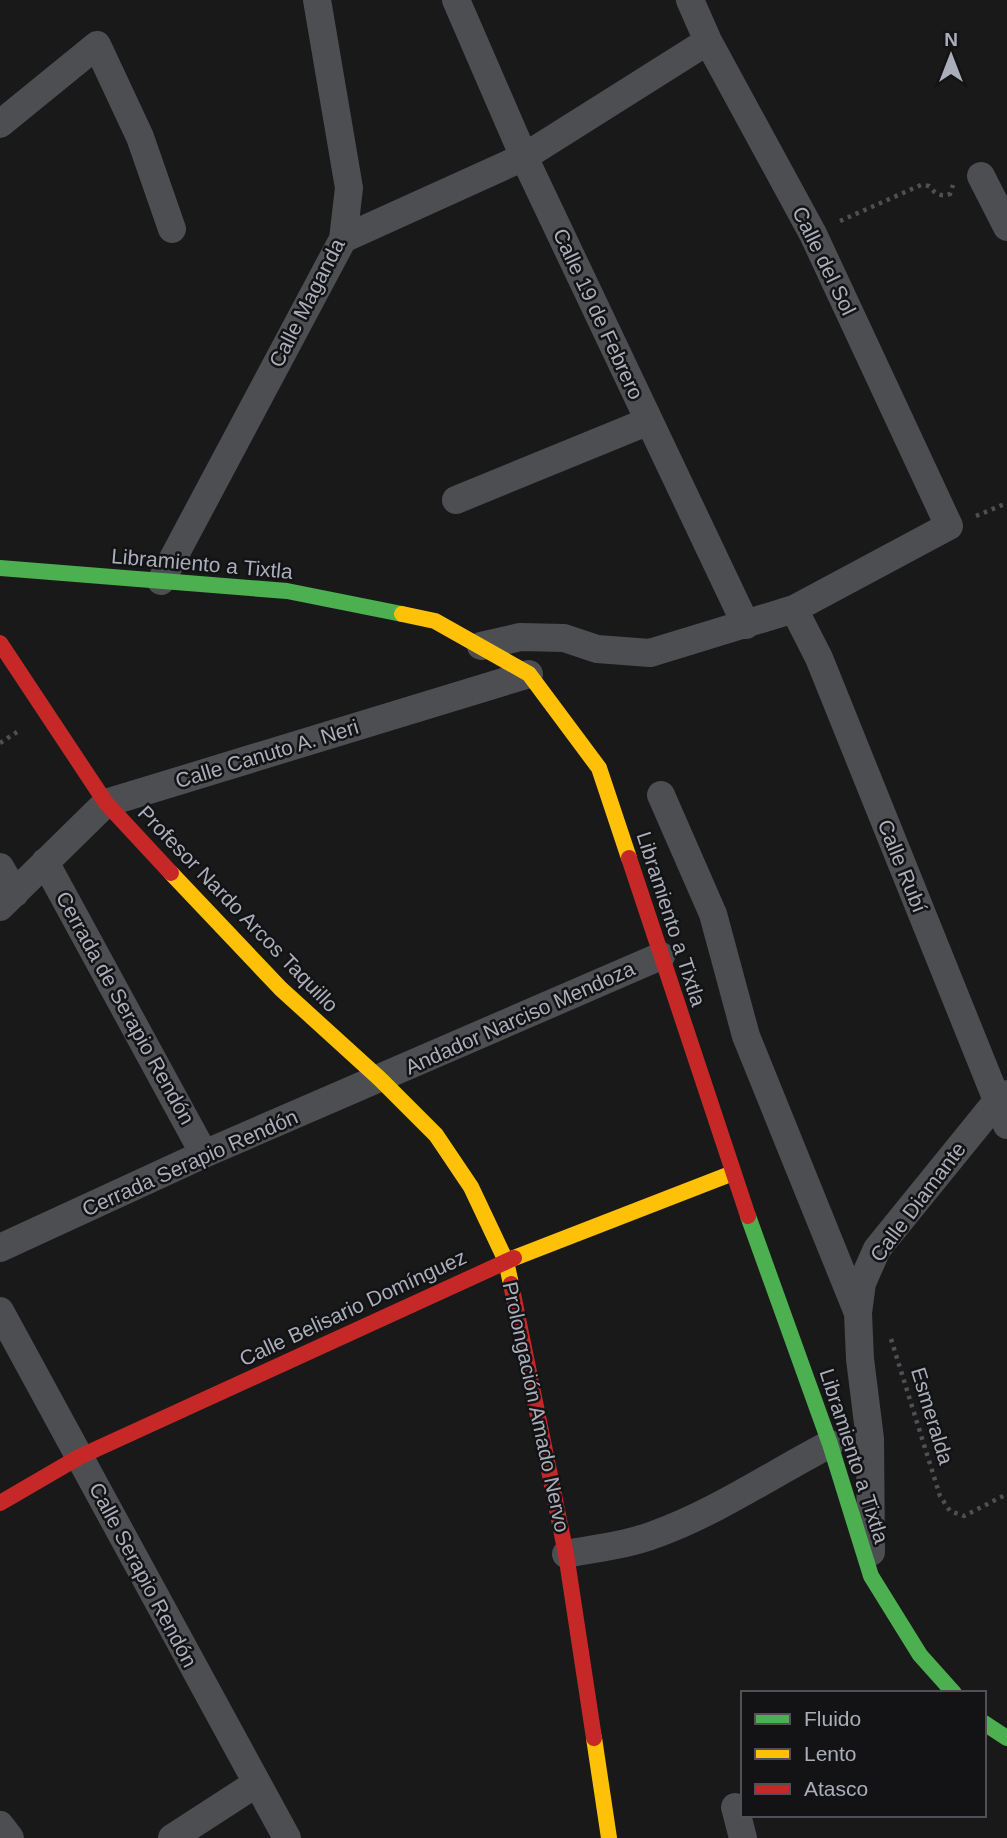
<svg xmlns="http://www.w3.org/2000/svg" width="1007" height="1838" font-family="Helvetica,sans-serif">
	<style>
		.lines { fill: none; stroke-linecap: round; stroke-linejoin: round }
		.path { stroke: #4f5054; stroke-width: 4.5; stroke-dasharray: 3.5 5; stroke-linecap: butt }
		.street { stroke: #4d4e52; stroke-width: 28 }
		.fast { stroke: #4caf50; stroke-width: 16 }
		.slow { stroke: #ffc107; stroke-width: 16 }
		.jam { stroke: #c62828; stroke-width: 16 }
		.labels { text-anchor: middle; stroke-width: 5; stroke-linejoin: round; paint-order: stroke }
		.street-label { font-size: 21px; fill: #aaaeba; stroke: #131315 }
	</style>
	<rect width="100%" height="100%" fill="#191919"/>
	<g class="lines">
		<path class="path" d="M840,221L921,185L929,186C936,194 939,197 950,194L953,185
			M976,516L1007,503
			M0,743L17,732
			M891,1339L940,1496L950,1511L964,1516L1007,1494"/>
		<path class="street" d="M456,0L524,157L746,625
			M0,124L97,45L140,137L172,229
			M981,176L1007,227
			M343,239L524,157L708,41
			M456,500L649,421
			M161,581L343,239L349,188L317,0
			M794,609L819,658L1007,1125
			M481,646L520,637L564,638L597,649L650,653L794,609L949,526L813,234L708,41L690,0
			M661,795L713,914L746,1036L858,1313
			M45,862L204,1154
			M0,867L15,893
			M0,907L106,803L529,674
			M0,1248L204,1154L661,956
			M0,1311L287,1838
			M871,1552L870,1439L860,1359L858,1313L862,1283L877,1249L997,1101L1007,1094
			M566,1554C596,1548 628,1545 656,1534C717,1512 772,1474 830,1444
			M735,1807L743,1838
			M0,1825L10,1838
			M172,1838L257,1783"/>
		<path class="fast" d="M0,568L287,591L402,614
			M748,1216L830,1444L871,1576L920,1655L954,1693
			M984,1723L1007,1738"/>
		<path class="slow" d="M402,614L435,621L529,674L599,768L629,858
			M171,873L281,989L380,1079L436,1135L471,1187L506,1261L511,1284
			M514,1258L733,1173
			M594,1738L609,1838"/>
		<path class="jam" d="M0,643L106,803L171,873
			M629,858L748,1216
			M511,1284L566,1554L594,1738
			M0,1503L79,1457L514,1258"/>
	</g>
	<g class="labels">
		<g class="street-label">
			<text transform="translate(824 261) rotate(64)" y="7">Calle del Sol</text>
			<text transform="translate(307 303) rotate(-63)" y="7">Calle Maganda</text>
			<text transform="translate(598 314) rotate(65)" y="7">Calle 19 de Febrero</text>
			<text transform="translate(202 564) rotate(5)" y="7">Libramiento a Tixtla</text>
			<text transform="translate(267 754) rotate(-17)" y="7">Calle Canuto A. Neri</text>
			<text transform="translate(902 866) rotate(68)" y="7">Calle Rubí</text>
			<text transform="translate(238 909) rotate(46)" y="7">Profesor Nardo Arcos Taquillo</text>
			<text transform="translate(671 919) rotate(72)" y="7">Libramiento a Tixtla</text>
			<text transform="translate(125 1008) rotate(61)" y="7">Cerrada de Serapio Rendón</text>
			<text transform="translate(520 1018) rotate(-24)" y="7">Andador Narciso Mendoza</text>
			<text transform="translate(190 1163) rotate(-24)" y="7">Cerrada Serapio Rendón</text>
			<text transform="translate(918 1202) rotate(-53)" y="7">Calle Diamante</text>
			<text transform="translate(353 1308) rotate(-25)" y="7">Calle Belisario Domínguez</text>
			<text transform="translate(536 1407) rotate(78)" y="7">Prolongación Amado Nervo</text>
			<text transform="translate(932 1416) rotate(73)" y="7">Esmeralda</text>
			<text transform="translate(854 1456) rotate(72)" y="7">Libramiento a Tixtla</text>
			<text transform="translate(143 1575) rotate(62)" y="7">Calle Serapio Rendón</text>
		</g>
	</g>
	<rect x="741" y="1691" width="245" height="126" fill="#131315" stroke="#4f5157" stroke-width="2"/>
	<rect x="755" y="1714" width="35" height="10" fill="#4caf50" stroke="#4f5157" stroke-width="2"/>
	<text x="804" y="1726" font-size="21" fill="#aaaeba">Fluido</text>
	<rect x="755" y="1749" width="35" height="10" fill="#ffc107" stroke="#4f5157" stroke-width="2"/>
	<text x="804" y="1761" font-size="21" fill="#aaaeba">Lento</text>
	<rect x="755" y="1784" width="35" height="10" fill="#c62828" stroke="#4f5157" stroke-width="2"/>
	<text x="804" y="1796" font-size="21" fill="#aaaeba">Atasco</text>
	<g transform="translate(951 56)" stroke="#131315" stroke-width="5" paint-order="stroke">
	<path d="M0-5L12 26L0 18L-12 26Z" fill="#aaaeba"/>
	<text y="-10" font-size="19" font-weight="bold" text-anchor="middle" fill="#aaaeba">N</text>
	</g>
</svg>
